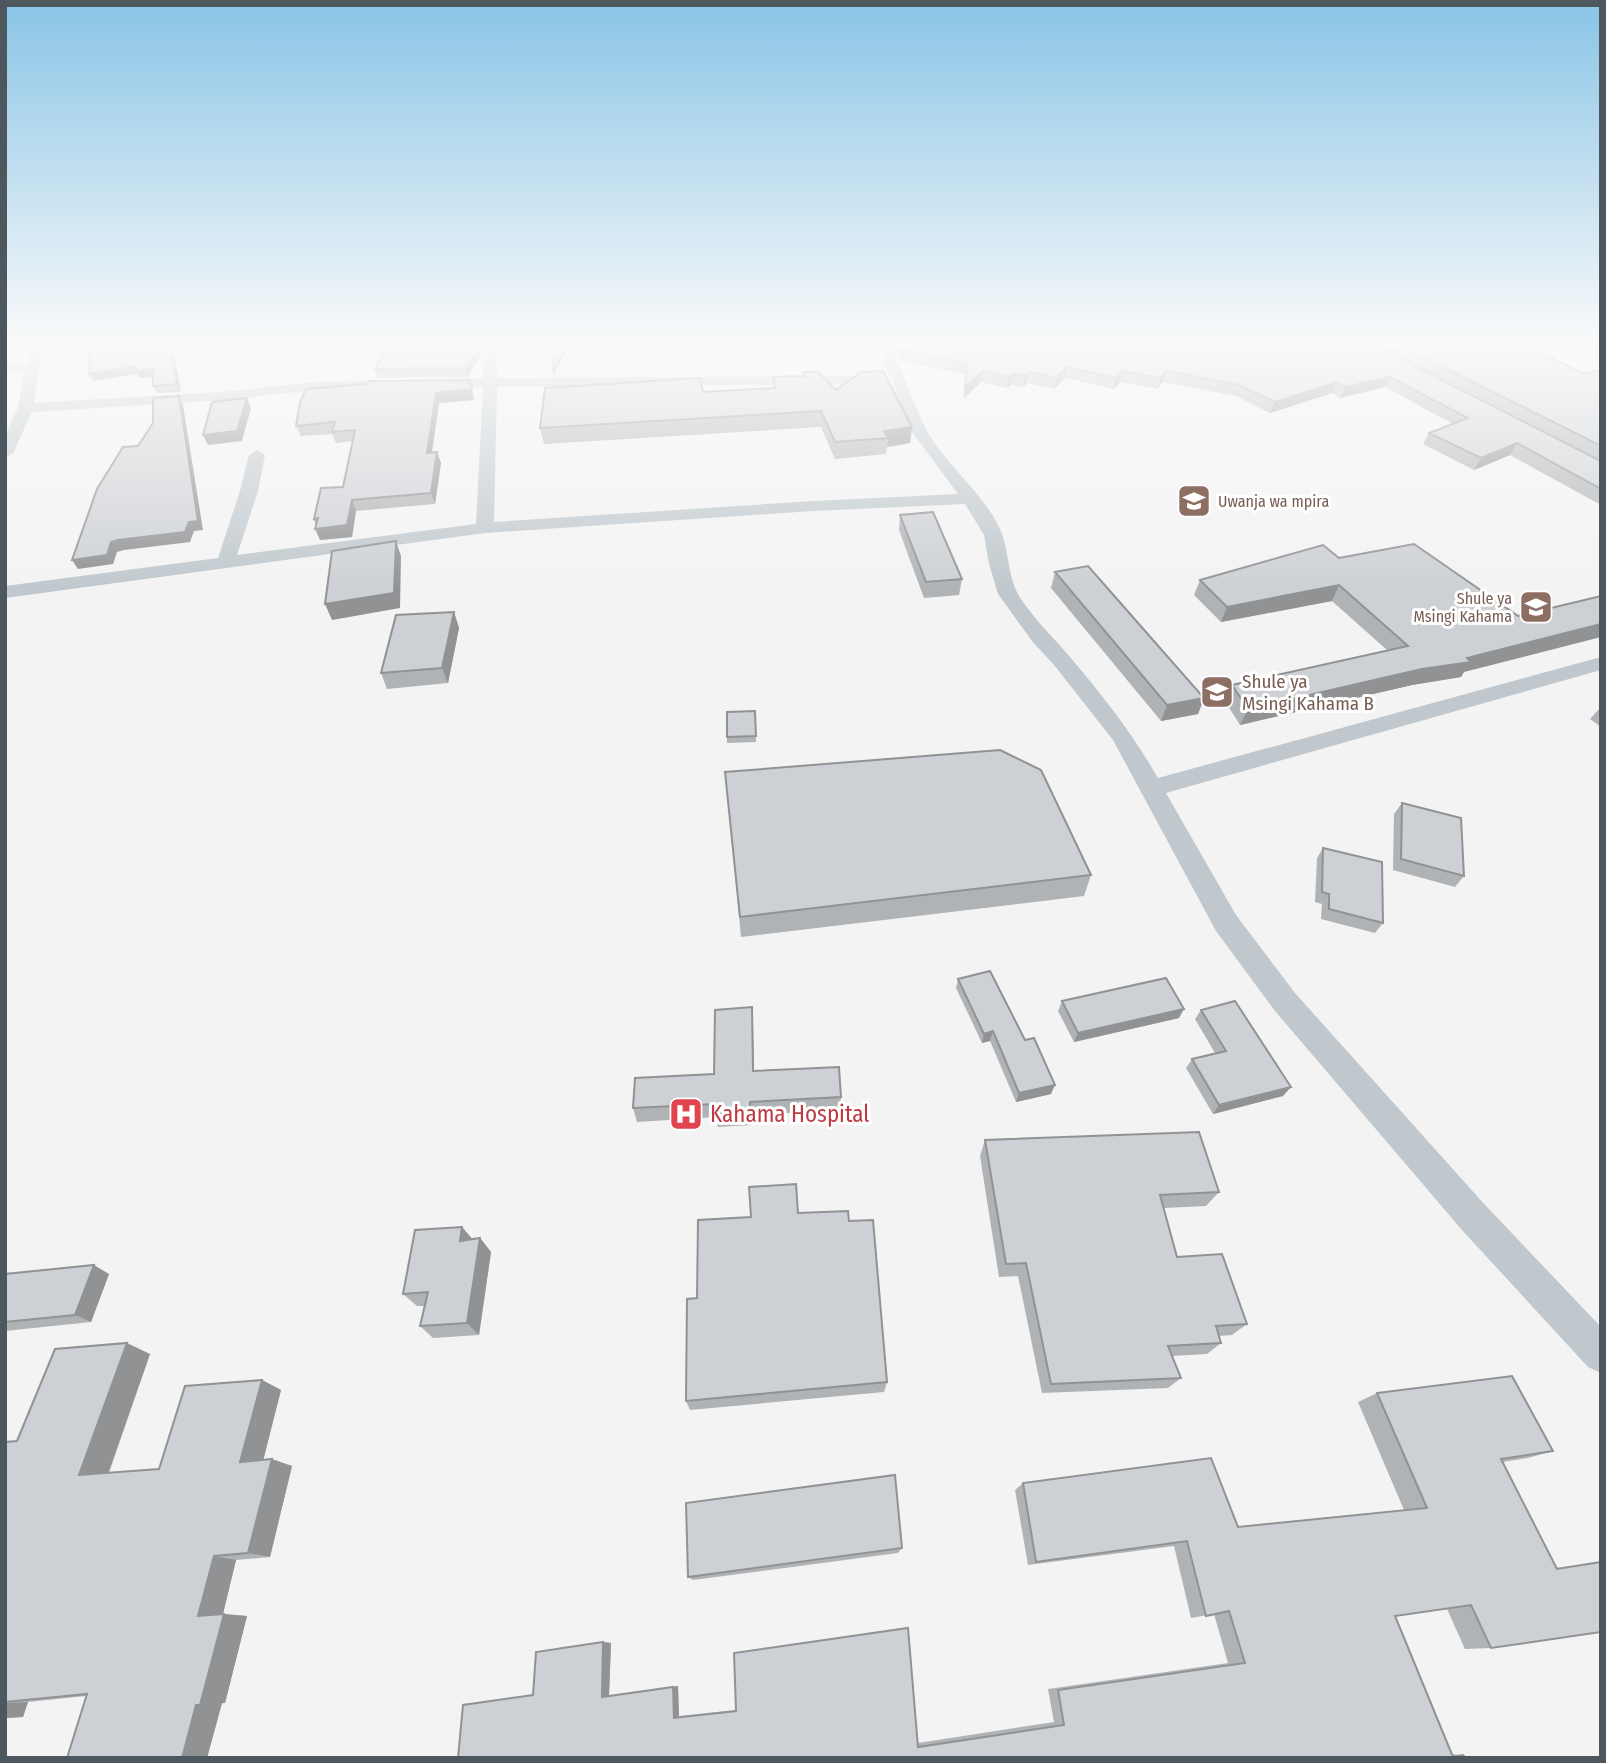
<svg xmlns="http://www.w3.org/2000/svg" width="1606" height="1763" font-family="'Fira Sans Condensed',sans-serif">
	<style>
		.lines { fill: none; stroke-linecap: round; stroke-linejoin: round }
		.minor { fill: #c0c8cd; fill-rule: evenodd }
		.tertiary { fill: #c0c8cd; fill-rule: evenodd }
		.wall { fill: #b0b3b6 }
		.shaded-wall { fill: #909294 }
		.building { fill: #cdd0d4; stroke: #909294; stroke-width: 2 }
		.labels { text-anchor: middle; stroke-width: 6; stroke-linejoin: round; paint-order: stroke }
		.far-education-label { font-size: 16px; fill: #785e54; stroke: #fff; text-anchor: start }
		.education-label { font-size: 19px; fill: #785e54; stroke: #fff; text-anchor: start }
		.near-health-label { font-size: 23px; fill: #be3a42; stroke: #fff; text-anchor: start }
	</style>
	<rect width="100%" height="100%" fill="#f4f3f3"/>
	<g class="lines">
		<path class="minor" d="M30,346H43L34,403L221,392L327,381L394,380L401,384L394,388L327,389L221,400L32,412L13,453L5,458V436L18,408L24,373L5,371V363L26,365Z
			M484,346H497V378L851,376L858,380L851,384L497,387L494,522L813,501L958,494L910,429L893,381L881,359L890,346H902L895,359C907,381 914,405 925,427C945,466 987,495 1002,534C1009,554 1008,577 1019,596C1034,619 1053,637 1070,657C1104,697 1132,733 1158,778L1601,657V670L1166,793L1236,915L1295,993L1486,1206L1601,1327V1373L1588,1367L1462,1230L1275,1011L1216,931L1113,740L1054,665L1032,641L998,594L989,564L984,535L965,504L813,511L485,533L5,598V586L218,558L240,491L249,455L257,450L265,455L258,491L237,555L476,524L483,387H436L429,383L436,379L483,378Z"/>
		<path class="tertiary" d="M1576,346L1601,347V358L1579,350Z"/>
	</g>
	<path class="wall" d="M90,346H173L181,392L157,393L153,386V376L140,378L137,374L93,381Z
		M811,346H837L831,349Z
		M1375,346L1596,459L1377,346H1529L1583,374L1601,370V505L1510,455L1474,470L1423,444L1429,433L1453,424L1385,387L1340,398L1332,393L1270,413L1236,396L1163,382L1157,389L1120,382L1114,389L1065,378L1054,389L1027,383L1023,387L1011,385L1007,388L981,382L964,398L965,374L898,360L899,349Z
		M481,354L468,377L378,378L375,369Z
		M803,372L836,390L912,427L910,443L887,447L886,454L835,459L821,427L544,444L540,428L703,392L773,388V377L803,376Z
		M469,380L474,400L439,403L432,453L437,452L441,463L435,504L356,511L352,537L320,540L314,519L343,487L353,441L336,443L332,434L301,436L296,426Z
		M900,515L962,579L959,595L924,598L899,530Z
		M1323,545L1464,672L1461,677L1412,685L1240,725L1225,701L1232,685L1387,650L1332,601L1221,622L1194,595L1200,580Z
		M1055,572L1204,698L1198,714L1161,721L1051,588Z
		M454,612L459,628L448,683L387,689L381,673Z
		M1601,708V727L1590,719L1599,709Z
		M755,711L756,742L727,743V737Z
		M725,772L1091,875L1084,896L741,937Z
		M1402,803L1464,876L1455,887L1393,870L1394,814Z
		M1323,848L1383,923L1375,933L1321,919L1322,904L1315,902L1317,858Z
		M958,979L1025,1040L1051,1094L1016,1102L990,1041L982,1043L956,988Z
		M1062,1001L1179,1018L1074,1042L1058,1011Z
		M752,1007L754,1071L841,1097L840,1110L751,1115L752,1125L718,1127L716,1117L637,1122L633,1108L714,1074Z
		M1201,1010L1283,1096L1213,1114L1186,1068L1192,1059L1215,1053L1195,1019Z
		M985,1140L1219,1192L1206,1206L1164,1208L1177,1257L1247,1324L1232,1335L1219,1336L1221,1343L1207,1354L1172,1356L1181,1378L1168,1388L1042,1393L1018,1276L999,1277L980,1156Z
		M798,1213L849,1221L887,1382L884,1392L690,1410L686,1401L697,1298Z
		M462,1227L472,1239L480,1238L491,1252L479,1335L433,1338L420,1326L425,1306H417L403,1294Z
		M5,1274H109L91,1322L5,1331Z
		M150,1354L109,1473L159,1469L262,1380L281,1390L263,1460L292,1466L270,1557L236,1560L223,1614L247,1616L225,1703H222L207,1758L86,1696L28,1702L23,1717L5,1718V1442L17,1441Z
		M1377,1393L1553,1451L1528,1458L1503,1462L1556,1568L1601,1562L1491,1648L1465,1649L1447,1609L1395,1616L1451,1754L1463,1755L1466,1758H458L533,1695L603,1642L611,1643L609,1696L678,1686L679,1716L736,1710L918,1743L1054,1722L1048,1689L1228,1663L1214,1614L1191,1618L1174,1546L1028,1565L1015,1490L1023,1483L1238,1527L1404,1510L1358,1402Z
		M902,1548L898,1553L693,1580L688,1577Z"/>
	<path class="shaded-wall" d="M171,346H173L181,392L177,384Z
		M479,346H482L481,354L468,377L466,368Z
		M566,346H570L553,376V371Z
		M136,366L153,369L157,376L140,378L137,374L93,381L89,374Z
		M1067,367L1065,378L1054,389L1056,378Z
		M983,371L981,382L964,398L965,387Z
		M1123,371L1120,382L1114,389L1116,378Z
		M1166,371L1163,382L1157,389L1160,378Z
		M1029,372L1027,383L1023,387L1024,376Z
		M1013,374L1011,385L1007,388L1009,377Z
		M1390,377L1385,387L1340,398L1345,387Z
		M1336,382L1332,393L1270,413L1275,402Z
		M472,389L474,400L439,403L430,464L427,453L436,393Z
		M179,396L183,405L203,530L194,531L190,542L124,550L117,552L113,564L78,569L72,560L118,540Z
		M247,398L251,408L242,441L208,445L203,435Z
		M912,427L910,443L887,447L888,438L884,431Z
		M1517,443L1510,455L1474,470L1481,458Z
		M437,452L441,463L435,504L431,493Z
		M352,500L356,511L352,537L320,540L315,529H318L314,519Z
		M396,541L401,556L400,608L332,620L325,604Z
		M1339,585L1332,601L1221,622L1227,607Z
		M454,612L459,628L448,683L442,668Z
		M1601,624V637L1464,672L1461,677L1412,685L1240,725L1248,709L1467,658Z
		M1204,698L1198,714L1161,721L1167,705Z
		M752,1007L753,1022L754,1085L753,1071Z
		M1184,1009L1179,1018L1074,1042L1078,1033Z
		M993,1031L990,1041L982,1043L984,1034Z
		M1055,1085L1051,1094L1016,1102L1019,1093Z
		M1291,1087L1283,1096L1213,1114L1219,1105Z
		M462,1227L474,1241H460Z
		M480,1238L491,1252L479,1335L467,1323Z
		M94,1265L109,1274L91,1322L75,1315Z
		M127,1343L150,1354L105,1482L79,1475Z
		M262,1380L281,1390L261,1469L240,1462Z
		M272,1459L292,1466L270,1557L248,1553Z
		M214,1556L236,1560L222,1618L198,1616Z
		M224,1614L247,1616L225,1703L200,1705Z
		M603,1642L611,1643L609,1696L602,1697Z
		M678,1686L679,1716L674,1718L673,1687Z
		M28,1702L23,1717L5,1718V1703Z
		M222,1703L207,1758H182L196,1705Z"/>
	<path class="building" d="M90,346H171L177,384L153,386V369L136,371V366L89,374Z
		M386,346H479L466,368L375,369Z
		M554,346H566L553,371Z
		M905,346H1375L1601,461V489L1517,443L1481,458L1429,433L1468,418L1390,377L1345,387L1336,382L1275,402L1239,385L1166,371L1160,378L1123,371L1116,378L1067,367L1056,378L1029,372L1024,376L1013,374L1009,377L983,371L965,387L967,363L899,349Z
		M1402,346H1529L1583,374L1601,370V446Z
		M883,371L912,427L884,431L888,438L835,442L821,411L540,428L545,388L700,378L703,392L775,388L773,377L805,376L803,372H818L836,390L861,372Z
		M469,380L472,389L436,393L427,453L437,452L431,493L352,500L347,525L315,529L318,518L314,519L321,488L343,487L355,430L332,432L335,422L296,426L300,402L306,389L367,384L369,381Z
		M179,396L198,521L189,522L185,532L118,540L111,542L107,555L72,560L97,489L123,447L138,446L153,423V398Z
		M247,398L237,431L203,435L212,402Z
		M933,512L962,579L926,582L900,515Z
		M396,541L394,593L325,604L332,551Z
		M1414,544L1518,616L1601,596V624L1467,658L1471,662L1422,669L1248,709L1232,685L1408,646L1339,585L1227,607L1200,580L1323,545L1339,558Z
		M1088,566L1204,698L1167,705L1055,572Z
		M454,612L442,668L381,673L396,615Z
		M755,711L756,736L727,737V712Z
		M1000,750L1041,770L1091,875L740,917L725,772Z
		M1402,803L1461,818L1464,876L1401,859Z
		M1323,848L1382,862L1383,923L1329,909V894L1322,892Z
		M990,971L1025,1040L1034,1038L1055,1085L1019,1093L993,1031L984,1034L958,979Z
		M1166,978L1184,1009L1078,1033L1062,1001Z
		M1235,1001L1291,1087L1219,1105L1192,1059L1226,1051L1201,1010Z
		M752,1007L753,1071L839,1067L841,1097L750,1102V1112L716,1114V1104L633,1108L635,1078L714,1074L715,1010Z
		M1199,1132L1219,1192L1160,1195L1177,1257L1222,1254L1247,1324L1216,1326L1221,1343L1168,1346L1181,1378L1051,1384L1026,1263L1006,1264L985,1140Z
		M796,1184L798,1213L848,1211L849,1221L873,1220L887,1382L686,1401L687,1299L697,1298L698,1220L751,1217L749,1187Z
		M462,1227L460,1241L480,1238L467,1323L420,1326L428,1292L403,1294L415,1230Z
		M94,1265L75,1315L5,1322V1274Z
		M127,1343L79,1475L159,1469L185,1386L262,1380L240,1462L272,1459L248,1553L214,1556L198,1616L224,1614L200,1705H196L182,1758H67L87,1694L5,1702V1442L17,1441L55,1349Z
		M1512,1376L1553,1451L1501,1459L1557,1569L1601,1562V1632L1491,1648L1471,1605L1395,1616L1453,1757L1463,1755L1466,1758H458L463,1705L533,1695L536,1652L603,1642L602,1697L673,1687L674,1718L736,1711L734,1653L908,1628L918,1747L1064,1725L1058,1690L1245,1663L1229,1611L1206,1616L1187,1541L1036,1562L1023,1483L1211,1458L1238,1527L1427,1508L1377,1393Z
		M895,1475L902,1548L688,1577L686,1503Z"/>
	<linearGradient id="sky" x2="0" y2="1"><stop stop-color="#89c4e6"/><stop offset="0.58" stop-color="#fafafa"/><stop offset="1" stop-color="#fafafa" stop-opacity="0"/></linearGradient>
	<rect width="1606" height="592" fill="url(#sky)"/>
	<defs>
		<symbol id="school-square" viewBox="-11 -11 22 22"><rect x="-9" y="-9" width="18" height="18" rx="4" fill="#8d6e63" stroke="#fff"/><path d="M0-5L7-2L0 1L-7-2ZM-4 1L0 2.5L4 1V4Q0 6-4 4Z" fill="#fff"/></symbol>
		<symbol id="hospital-square" viewBox="-11 -11 22 22"><rect x="-9" y="-9" width="18" height="18" rx="4" fill="#e0444e" stroke="#fff"/><path d="M-5-5h3v3.5h4V-5h3V5h-3V1.5h-4V5h-3Z" fill="#fff"/></symbol>
	</defs>
	<g fill-rule="evenodd">
		<use href="#school-square" x="1175" y="482" width="38" height="38"/>
		<use href="#school-square" x="1517" y="588" width="38" height="38"/>
		<use href="#school-square" x="1198" y="673" width="38" height="38"/>
		<use href="#hospital-square" x="667" y="1095" width="38" height="38"/>
	</g>
	<g class="labels">
		<g class="far-education-label">
			<text x="1218" y="507">Uwanja wa mpira</text>
			<text x="1512" y="604" text-anchor="end">Shule ya<tspan x="1512" dy="18">Msingi Kahama</tspan></text>
		</g>
		<g class="education-label">
			<text x="1242" y="688">Shule ya<tspan x="1242" dy="22">Msingi Kahama B</tspan></text>
		</g>
		<g class="near-health-label">
			<text x="710" y="1122">Kahama Hospital</text>
		</g>
	</g>
	<rect width="1606" height="1763" fill="none" stroke="#4c585e" stroke-width="14"/>
</svg>
